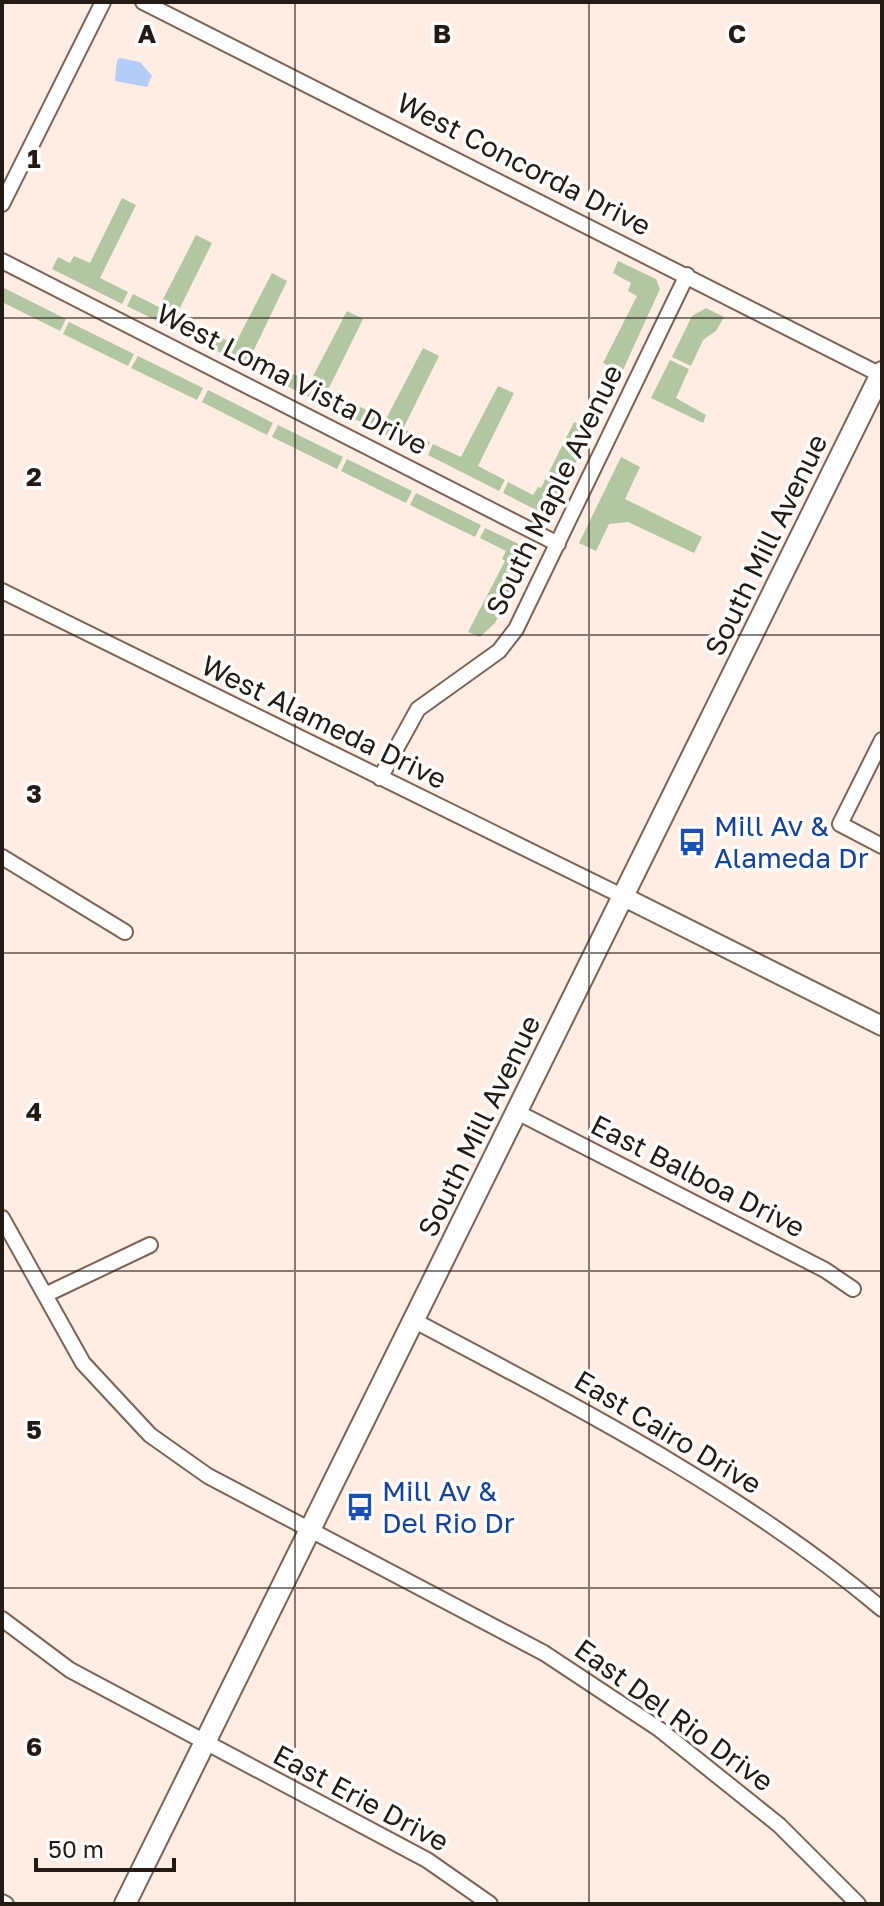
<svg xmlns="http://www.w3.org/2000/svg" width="884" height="1906" font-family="'Golos Text',sans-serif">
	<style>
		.green { fill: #b2c6a1 }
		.water { fill: #b3cdf8 }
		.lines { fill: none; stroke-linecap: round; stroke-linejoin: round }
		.minor-casing { stroke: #7d6355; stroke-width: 18 }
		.tertiary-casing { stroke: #7d6355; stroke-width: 22 }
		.secondary-casing { stroke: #7d6355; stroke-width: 24 }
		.minor { stroke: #fff; stroke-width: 14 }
		.tertiary { stroke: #fff; stroke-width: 18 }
		.secondary { stroke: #fff; stroke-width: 20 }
		.grid { fill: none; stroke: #241a14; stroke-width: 2; stroke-opacity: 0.55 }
		.labels { text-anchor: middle; stroke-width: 7; stroke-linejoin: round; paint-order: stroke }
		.street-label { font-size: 28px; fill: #241a14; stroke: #fff }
		.transit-label { font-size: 28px; fill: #164399; stroke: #fff; text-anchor: start }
		.grid-label { font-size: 26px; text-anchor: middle; font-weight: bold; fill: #241a14; stroke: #fff; stroke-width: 7; stroke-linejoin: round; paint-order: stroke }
	</style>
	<rect width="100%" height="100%" fill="#ffece2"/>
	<path class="green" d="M122,198L136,205L100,278L128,292L122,304L52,269L58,257L70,263L74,256L90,263Z
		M196,235L212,243L176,316L203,330L197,341L127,306L133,294L159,307Z
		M618,261L656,279L660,289L622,372L603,363L637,296L628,291L631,283L613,273Z
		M272,273L287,281L252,354L278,368L273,379L203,344L209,332L235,344Z
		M2,287L66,319L60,331L2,302Z
		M706,308L724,317L716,331L703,340L691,366L672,357L692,316Z
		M347,311L363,319L327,392L354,405L348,417L277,381L282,369L310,382Z
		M69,322L134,354L128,366L63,334Z
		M423,348L439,356L403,429L430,442L424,454L353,418L358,406L386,419Z
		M138,356L203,388L197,400L131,368Z
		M670,360L689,369L676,398L706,415L703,423L651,398Z
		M498,386L514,393L478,466L505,480L499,491L428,455L433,444L461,457Z
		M208,390L273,423L267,435L202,402Z
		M574,422L592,431L552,509L540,512L503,493L508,482L533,495L538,487L541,488Z
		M278,425L343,457L337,469L272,437Z
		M621,457L640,467L625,499L702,537L694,553L628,522L609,524L596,551L579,543Z
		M347,459L412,491L406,503L341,471Z
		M416,493L481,525L475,537L410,505Z
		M485,528L523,546L528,558L495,623L480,637L468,632L505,561L502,559L506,551L480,538Z"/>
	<path class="water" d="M120,58L140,62L152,76L147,87L115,81L117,60Z"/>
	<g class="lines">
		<defs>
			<path id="minor" d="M143,2L881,375
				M2,204L103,2
				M2,261L558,544
				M2,591L624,897
				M882,740L840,824L882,846
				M380,778L418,709L499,651L516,629L687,275
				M2,857L125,932
				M517,1112L825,1270L853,1289
				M2,1218L83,1363L150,1435L208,1476L544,1653L659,1729L779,1825L858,1904
				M45,1295L150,1245
				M415,1321C577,1407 740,1490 882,1609
				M2,1619L70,1670L427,1860L490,1904
				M2,1902L6,1904"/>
			<path id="tertiary" d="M624,897L882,1026"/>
			<path id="secondary" d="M125,1904L882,372"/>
		</defs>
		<use href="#minor" class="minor-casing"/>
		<use href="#tertiary" class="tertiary-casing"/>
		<use href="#secondary" class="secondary-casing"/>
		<use href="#minor" class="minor"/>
		<use href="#tertiary" class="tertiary"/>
		<use href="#secondary" class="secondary"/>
	</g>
	<path class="grid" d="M295,2V1904M589,2V1904M2,318H882M2,635H882M2,953H882M2,1271H882M2,1588H882"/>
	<defs>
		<symbol id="bus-bare" viewBox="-9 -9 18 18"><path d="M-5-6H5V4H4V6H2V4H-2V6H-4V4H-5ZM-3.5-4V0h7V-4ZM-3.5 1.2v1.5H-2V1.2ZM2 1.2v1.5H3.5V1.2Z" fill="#1a4fb4" stroke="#fff" stroke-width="2.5" paint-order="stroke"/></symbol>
	</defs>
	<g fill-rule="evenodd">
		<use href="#bus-bare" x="672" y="822" width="40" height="40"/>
		<use href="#bus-bare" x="340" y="1487" width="40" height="40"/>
	</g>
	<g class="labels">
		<g class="street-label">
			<text transform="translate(524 164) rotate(27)" y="10">West Concorda Drive</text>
			<text transform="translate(292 379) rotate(27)" y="10">West Loma Vista Drive</text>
			<text transform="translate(554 490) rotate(-64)" y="10">South Maple Avenue</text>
			<text transform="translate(766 545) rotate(-64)" y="10">South Mill Avenue</text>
			<text transform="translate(324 722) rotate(26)" y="10">West Alameda Drive</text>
			<text transform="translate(479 1126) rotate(-64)" y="10">South Mill Avenue</text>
			<text transform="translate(698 1176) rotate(27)" y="10">East Balboa Drive</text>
			<text transform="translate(668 1432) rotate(31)" y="10">East Cairo Drive</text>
			<text transform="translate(674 1715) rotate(36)" y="10">East Del Rio Drive</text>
			<text transform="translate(361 1798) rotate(28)" y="10">East Erie Drive</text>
		</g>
		<g class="transit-label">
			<text x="714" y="836">Mill Av &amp;<tspan x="714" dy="32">Alameda Dr</tspan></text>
			<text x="382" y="1501">Mill Av &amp;<tspan x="382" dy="32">Del Rio Dr</tspan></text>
		</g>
	</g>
	<g class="grid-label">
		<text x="147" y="43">A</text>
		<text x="442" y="43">B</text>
		<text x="737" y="43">C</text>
		<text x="34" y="168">1</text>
		<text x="34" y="486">2</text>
		<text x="34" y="803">3</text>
		<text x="34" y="1121">4</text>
		<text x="34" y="1439">5</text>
		<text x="34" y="1756">6</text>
	</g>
	<rect width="884" height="1906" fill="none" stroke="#241a14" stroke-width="8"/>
	<path d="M36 1858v12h138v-12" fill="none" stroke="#241a14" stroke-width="4"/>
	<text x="48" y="1858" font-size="24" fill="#241a14" stroke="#ffffff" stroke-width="6" paint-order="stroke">50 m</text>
</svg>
